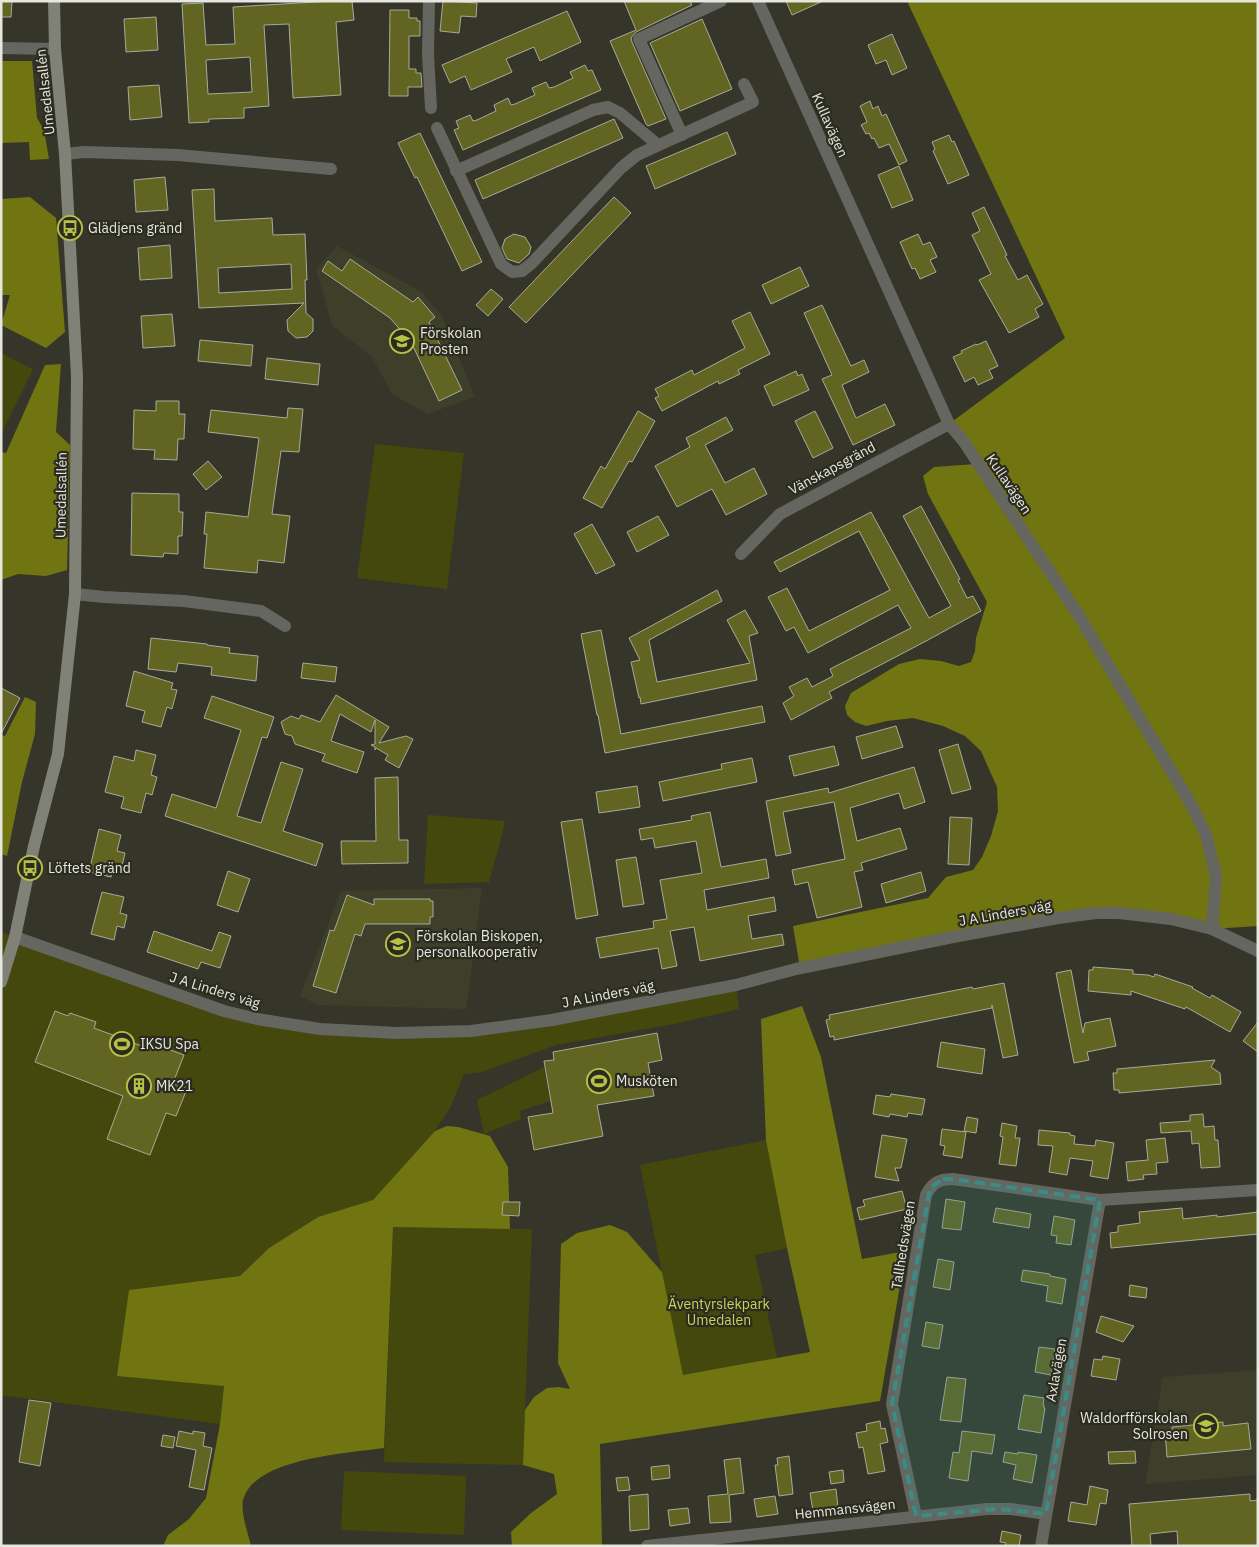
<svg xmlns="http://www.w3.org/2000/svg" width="1259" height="1547" font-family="'IBM Plex Sans',sans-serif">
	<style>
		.built { fill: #3d3f2b }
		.green { fill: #45480d }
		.forest { fill: #707512 }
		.building { fill: #626521; stroke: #a8aa9b; fill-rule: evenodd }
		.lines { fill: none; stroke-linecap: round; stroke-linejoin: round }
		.street { stroke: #656660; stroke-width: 12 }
		.secondary { stroke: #808177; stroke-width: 12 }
		.marked { fill: #3a8d85; fill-opacity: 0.2; stroke: #3a8d85; stroke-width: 4; stroke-dasharray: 10 6; stroke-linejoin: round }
		.labels { text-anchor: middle; stroke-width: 4.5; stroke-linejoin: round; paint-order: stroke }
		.street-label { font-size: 14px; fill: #e6e7df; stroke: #2b2c1f }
		.poi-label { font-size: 14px; fill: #e6e7df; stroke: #2b2c1f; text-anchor: start }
		.park-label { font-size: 14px; fill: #cbd35b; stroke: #2b2c1f }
	</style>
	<rect width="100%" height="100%" fill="#353629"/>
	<path class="built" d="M337,246L422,292L442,316L475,397L428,414L392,394L372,357L332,325L316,269Z
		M482,888L466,1009L318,1005L300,996L341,891Z
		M1258,1370V1475L1145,1484L1163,1377Z"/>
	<path class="green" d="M1,353L33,369L1,434Z
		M375,444L464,453L447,589L357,578Z
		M428,815L505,821L502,835L489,882L424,884Z
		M1,932L187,999L320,1029L471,1031L736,985L739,1009L679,1023L556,1045L482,1072L464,1074L450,1108L435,1131L373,1200L318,1217L269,1248L240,1276L129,1290L224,1386L220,1424L1,1395Z
		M544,1067L550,1101L520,1111L521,1119L484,1134L477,1100Z
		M766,1140L787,1248L755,1255L777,1358L683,1376L640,1165Z
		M393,1227L532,1229L523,1465L384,1462Z
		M344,1471L466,1476L464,1535L341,1530Z"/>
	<path class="forest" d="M907,1H1258V926L1212,929L1119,913L800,968L793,926L928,898L946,877L973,870L982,857L991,836L998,811L997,787L981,751L965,736L943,726L913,718L887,721L866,726L855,722L847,715L845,706L851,693L899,664L920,659L941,661L959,666L971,662L975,651L976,638L987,602L928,494L923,476L934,467L976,464L949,424L1065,338Z
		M1,61H32L37,118L44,130L49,159L30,160L29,142L1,143Z
		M30,197L56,218L65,332L46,348L1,325L10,295H1V199Z
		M61,364L56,432L70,445L67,570L46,576L18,574L1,580V452L6,453L45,365Z
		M25,697L36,702L35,734L22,782L7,856L1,854V735L5,736Z
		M802,1006L821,1057L862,1259L906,1251L880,1401L600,1444L602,1546H512L511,1532L531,1513L557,1494L554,1474L523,1465L525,1410L534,1397L547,1388L559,1387L570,1389L558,1363L561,1244L577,1233L610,1225L627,1232L662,1272L683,1375L810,1352L787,1248L766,1140L761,1019Z
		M447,1126L458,1127L490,1136L508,1167L510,1229L393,1227L384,1448C349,1453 258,1458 244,1497C239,1510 248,1532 251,1546H163L168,1535L189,1519L206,1498L220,1424L224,1386L117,1376L129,1290L240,1276L269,1248L318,1217L373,1200L435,1131Z"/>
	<path class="building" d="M1,1H12L11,17H1Z
		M332,1H352L354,20L336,22L341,95L293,98L289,24L264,25L269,106L244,108V118L209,119V122L189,123L182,4L203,3L206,45L235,44L233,7ZM250,57L252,92L208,94L206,60Z
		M443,1L477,3L476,17L461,16L459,33L440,31Z
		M624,1H690L692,5L636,32L631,38L632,42L666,119L648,126L646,124L610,41L636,30Z
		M786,1H823L792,15Z
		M390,10H409V18H417V21H420V36H409V69H416V73H421L422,87H408V96H389Z
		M567,11L581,42L540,61L534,47L506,59L512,72L471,90L465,76L450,83L442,65Z
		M156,17L158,50L126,52L124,19Z
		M702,19L732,89L680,111L650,43Z
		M892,34L907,68L892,75L886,60L876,64L868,45Z
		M585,65L588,71L592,70L601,90L463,150L454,130L459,128L456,121L470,115L473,121L477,120L496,111L494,105L508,98L511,105L515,104L535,95L532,88L546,82L549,88L554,87L573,78L570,72Z
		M159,85L162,117L130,120L128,87Z
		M870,101L873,109L878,106L882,116L886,114L907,161L899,165L889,144L879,148L874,138L872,139L869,133L866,134L861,125L867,122L860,106Z
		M614,119L623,138L483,199L475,180Z
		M727,132L736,154L655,189L646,166Z
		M420,133L482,262L462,271L417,177L415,178L398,143Z
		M949,135L952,142L954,141L969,175L948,184L933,151L935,149L932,142Z
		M899,166L913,200L892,208L878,175Z
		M165,177L168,210L136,212L134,180Z
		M214,189L215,221L272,218L273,235L305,234L307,280H305L306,313L313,319V331L307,337L296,338L288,331L287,320L304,303L199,308L192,190ZM291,264L292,289L219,293L218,268Z
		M614,197L631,213L526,323L509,307Z
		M984,207L1007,255L1005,256L1018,280L1027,275L1043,304L1035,309L1039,317L1009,333L979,280L991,274L972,235L980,231L972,213Z
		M514,234L525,237L531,247L529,254L519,263L507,259L502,248L505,239Z
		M918,234L923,245L930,242L937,257L930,260L936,272L920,279L915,268L912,269L900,242Z
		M170,245L172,278L140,280L138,248Z
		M350,259L413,302L418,297L435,317L429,322L462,390L439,401L411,342L390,318L322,271L328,261L342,271Z
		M800,267L809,286L771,304L762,285Z
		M491,289L503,299L488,316L476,305Z
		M822,305L851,366L864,360L869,372L842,385L856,418L885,404L895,425L853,445L822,379L832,375L804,313Z
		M750,312L770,354L738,370L740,374L719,384L718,381L662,411L655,398L659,396L655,389L692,370L694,375L745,348L732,321Z
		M172,314L175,346L143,348L141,316Z
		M200,340L253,345L251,366L198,361Z
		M986,341L998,366L989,370L993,378L978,385L974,377L965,382L953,357L962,353L961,351L976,344L977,345Z
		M267,358L320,364L318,385L265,379Z
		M796,371L798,376L802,374L809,390L773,406L764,386Z
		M156,401H179V414H185L184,439H178L177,460L154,459L155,450L133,449L134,410L156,411Z
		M288,408L303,409L299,452L281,451L272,514L290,516L284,563L258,560L257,573L204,568L207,534H204L206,512L248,517L259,438L208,432L211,410L287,418Z
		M638,411L655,421L632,462L629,461L602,508L583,498L601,466L605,469Z
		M815,411L833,448L813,458L795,421Z
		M726,417L733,430L705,445L725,483L754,468L767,494L726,515L712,489L677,507L655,466L690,447L686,438Z
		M208,461L222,477L206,490L193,474Z
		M132,493L179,494V512H183L182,536H178V554L164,553L163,557L131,555Z
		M921,506L960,579L958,580L967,598L973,596L981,611L928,640L829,692L832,698L791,720L783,703L794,696L789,687L807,678L812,687L833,676L830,669L911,628L898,605L808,653L794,627L786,631L768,597L787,588L809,631L890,590L859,531L780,572L774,562L871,512L929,618L951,606L903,516Z
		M658,516L669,535L637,552L627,532Z
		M592,524L615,565L596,574L574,534Z
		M717,590L722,601L649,640L657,682L750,663L727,620L745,610L758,633L749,636L757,680L641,704L640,697L639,698L631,662L640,660L629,638Z
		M601,630L621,734L762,706L765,722L605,753L598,715H597L581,634Z
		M151,638L207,644V645L230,648L229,653L258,656L256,681L211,675L212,667L178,663L176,672L148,669Z
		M303,663L337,667L335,682L301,678Z
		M134,671L173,683L171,689L177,690L172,709L167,707L161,727L142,722L145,711L126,706Z
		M1,688L20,698L1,734Z
		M336,695L389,727L379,743L406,736L413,739L399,768L385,760L388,755L376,748L375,750V747L371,745L375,744V720L371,732L340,714L331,741L364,752L357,773L322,761L325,754L295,744L292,736L285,734L281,722L291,716L299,719L301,715L320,722Z
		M212,696L274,717L267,738L262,737L237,816L261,823L281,762L303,769L283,831L323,844L316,866L165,816L172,794L216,808L241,730L204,718Z
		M896,726L903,747L862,759L856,737Z
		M958,744L971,789L952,794L939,750Z
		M834,746L839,765L794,776L789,756Z
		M136,750L156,755L151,775L157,777L152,795L146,793L141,813L121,808L124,797L105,792L114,756L134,761Z
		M752,758L757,782L663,801L659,782L722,769L721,764Z
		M914,767L925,802L904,809L899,793L850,808L857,841L900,828L907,849L861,863L863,870L854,872L862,907L817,918L808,882L795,885L792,870L845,859L834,802L783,812L791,853L776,856L766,801L828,788L829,793Z
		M398,777L399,840H408V863L342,864L341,841H376L375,778Z
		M637,786L640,807L599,813L596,792Z
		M710,812L721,867L766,859L769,878L704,890L707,910L774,897L776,911L748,916L752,939L782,934L784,945L700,961L694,927L670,931L677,966L662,969L658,948L600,958L596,938L654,928L653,921L667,919L660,880L702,873L696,841L655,848L653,838L641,840L639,829L692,820L691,816Z
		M950,817L972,818L969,865L948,864Z
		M582,819L598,915L576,919L561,822Z
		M99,829L121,835L117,851L125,853L122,866L114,864L111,877L89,872Z
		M636,857L644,904L623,907L616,860Z
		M228,871L250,879L238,912L217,905Z
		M921,872L926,891L886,903L881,884Z
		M102,892L124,897L120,913L127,915L124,928L117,926L114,940L91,934Z
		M347,895L374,905V899H430V901H433V917H430V924H365L361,936L355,934L336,993L313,986L330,930L334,931Z
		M154,931L212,951L219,932L231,936L220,968L201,962L198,969L147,952Z
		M1093,967L1133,970V974L1148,975L1154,977L1155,974L1193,987L1192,988L1210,998L1212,995L1241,1012L1230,1032L1186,1007L1185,1009L1131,991V995L1088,991L1089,970H1093Z
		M1071,970L1083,1033L1085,1023L1110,1018L1116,1046L1087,1052L1089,1060L1074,1063L1056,973Z
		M1004,983L1018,1055L1003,1058L992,1005V1008L834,1040V1036L830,1037L826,1020L830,1019L829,1015L972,987L973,989Z
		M55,1011L68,1016L70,1013L96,1022L94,1028L155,1051L157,1045L184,1055L173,1083L187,1089L176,1116L166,1113L150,1155L107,1139L123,1096L35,1062Z
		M1258,1022V1052L1243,1041Z
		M657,1033L662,1060L648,1063L654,1096L597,1105L603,1136L534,1150L528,1117L553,1113L544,1061L554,1060L553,1052Z
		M941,1042L985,1049L982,1074L937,1067Z
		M1215,1060L1211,1067L1220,1073L1221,1084L1119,1093V1090H1114L1113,1073H1117V1069Z
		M891,1094L925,1099L922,1115L908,1113L907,1117L890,1114L889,1117L873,1114L876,1095L890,1097Z
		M1203,1114L1204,1127L1214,1126L1215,1140H1218L1220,1167L1201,1168L1199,1143L1192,1144L1191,1131L1161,1133L1160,1123L1190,1121V1115Z
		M967,1117L978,1119L976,1133L964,1131Z
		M1002,1123L1017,1126L1015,1138H1020L1016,1166L999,1164L1003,1137L1000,1136Z
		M942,1129L966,1132L962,1158L943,1155L945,1146L940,1145Z
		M1039,1130L1070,1133V1135L1075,1136L1074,1144L1095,1146L1096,1140L1114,1143L1108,1179L1090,1176L1093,1161L1070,1158L1067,1175L1049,1172L1053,1146L1038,1145Z
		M882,1135L907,1139L901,1168H895L899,1181L875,1177Z
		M1165,1138L1168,1162L1156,1163L1157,1174L1143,1175L1144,1179L1128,1181L1126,1162L1148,1160L1146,1140Z
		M902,1191L907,1209L860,1220L857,1208L865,1206L863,1200Z
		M946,1199L965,1202L961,1230L942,1228Z
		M503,1202H520L519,1216L502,1215Z
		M996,1208L1031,1214L1029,1228L993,1222Z
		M1182,1208L1183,1219L1217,1215V1217L1258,1212V1234L1111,1248L1110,1233L1118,1232V1226L1140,1223L1139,1212Z
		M1054,1216L1075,1220L1071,1245L1056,1243L1057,1236L1051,1235Z
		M938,1259L954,1262L950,1290L933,1287Z
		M1023,1270L1050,1274V1276L1066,1279L1062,1304L1046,1301L1048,1286L1021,1281Z
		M1130,1285L1147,1288L1146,1298L1129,1296Z
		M1101,1316L1134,1326L1123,1342L1096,1332Z
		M926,1322L943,1325L939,1349L922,1346Z
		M1039,1347L1055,1349L1051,1375L1035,1372Z
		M1103,1356L1120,1359L1116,1380L1091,1376L1094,1359L1102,1360Z
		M947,1377L966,1379L961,1422L940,1420Z
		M1024,1395L1044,1398L1043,1405H1044V1408H1045L1041,1433L1018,1429Z
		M29,1400L51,1403L40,1466L19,1462Z
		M880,1421L881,1429L885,1428L888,1442L880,1444L885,1471L868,1474L863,1447L859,1448L856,1433L867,1431L866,1424Z
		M1223,1422V1426L1248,1423L1251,1449L1167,1457L1165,1431L1172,1430V1427Z
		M179,1431L193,1434V1431L205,1433L203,1446L212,1448L204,1490L189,1487L196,1450L176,1446Z
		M962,1431L995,1435L992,1454L972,1451L968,1481L949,1478L953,1452L959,1453Z
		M163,1435L175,1437L173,1448L161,1446Z
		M1135,1451L1136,1463L1109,1464L1108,1452Z
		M1005,1452L1018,1454V1452L1037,1455L1032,1483L1013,1479L1016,1465L1003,1462Z
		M789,1456L793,1494L779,1496L775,1465H778L777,1458Z
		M740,1458L744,1493L729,1495L731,1522L710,1523L708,1496L728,1494L724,1460Z
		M669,1465L670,1478L652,1480L651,1467Z
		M843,1470L844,1482L831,1484L829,1472Z
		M628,1477L630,1490L618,1491L616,1478Z
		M1090,1486L1108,1490L1106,1504L1100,1503L1096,1525L1068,1521L1071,1502L1087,1505Z
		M836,1489L838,1507L813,1511L810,1493Z
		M648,1494L649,1529L630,1531L629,1496Z
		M1250,1494V1501L1258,1500V1546H1178L1177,1531L1150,1534L1151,1546H1132L1129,1504Z
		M775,1496L778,1514L757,1517L754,1499Z
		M688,1508L690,1523L670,1526L668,1510Z
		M1002,1531L1021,1535L1019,1546H1005L1006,1543L1000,1542Z"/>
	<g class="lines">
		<path class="street" d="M429,1L428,55L431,108
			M758,1L949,424L964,442L1079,616L1192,806L1206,835L1216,876L1212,929
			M1,48L55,49
			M437,128L501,264L512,272L522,271L532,263L621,168L637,155L753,102L744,84
			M682,135L639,39L721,1
			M65,154L84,152L178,155L331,169
			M456,171L593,110L608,107L620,113L658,145
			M741,554L780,514L949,424
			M75,594L104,597L184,601L261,611L285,626
			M15,937L224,1011L257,1019L320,1029L397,1033L471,1031L552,1020L736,985L796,969L953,937L1058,918L1096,913H1119L1171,919L1212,929L1258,951
			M916,1516L892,1404L926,1195C932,1183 939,1179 953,1179L1100,1200L1258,1190
			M647,1546L987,1509H1011L1046,1514
			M1041,1546L1100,1200"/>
		<path class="secondary" d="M1,982L15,937L34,846L58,754L75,594L77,376L65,154L55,49L54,1"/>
	</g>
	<path class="marked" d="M943,1179H953L1100,1200L1046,1514L998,1509L916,1516L892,1404L930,1188Z"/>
	<defs>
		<symbol id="bus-ring" viewBox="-11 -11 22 22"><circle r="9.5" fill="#2b2c1f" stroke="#b9c046" stroke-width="1.5"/><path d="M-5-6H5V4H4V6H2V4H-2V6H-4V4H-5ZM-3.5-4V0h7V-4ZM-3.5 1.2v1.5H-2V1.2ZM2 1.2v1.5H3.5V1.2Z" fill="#b9c046"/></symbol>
		<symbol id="school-ring" viewBox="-11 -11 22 22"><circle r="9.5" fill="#2b2c1f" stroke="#b9c046" stroke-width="1.5"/><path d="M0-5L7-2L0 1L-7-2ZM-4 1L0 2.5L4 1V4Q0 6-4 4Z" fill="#b9c046"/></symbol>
		<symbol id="stadium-ring" viewBox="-11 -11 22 22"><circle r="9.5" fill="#2b2c1f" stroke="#b9c046" stroke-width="1.5"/><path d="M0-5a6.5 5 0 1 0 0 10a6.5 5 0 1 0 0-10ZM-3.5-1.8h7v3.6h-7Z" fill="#b9c046"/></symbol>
		<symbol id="building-ring" viewBox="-11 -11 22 22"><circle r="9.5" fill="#2b2c1f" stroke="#b9c046" stroke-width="1.5"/><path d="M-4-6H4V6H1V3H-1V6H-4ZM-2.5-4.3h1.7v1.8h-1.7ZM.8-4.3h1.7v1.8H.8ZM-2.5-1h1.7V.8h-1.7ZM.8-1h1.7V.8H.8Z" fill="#b9c046"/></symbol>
	</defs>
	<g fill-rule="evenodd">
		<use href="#bus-ring" x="56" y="214" width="28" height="28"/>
		<use href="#school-ring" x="388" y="327" width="28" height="28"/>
		<use href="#bus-ring" x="16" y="854" width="28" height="28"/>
		<use href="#school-ring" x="384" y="930" width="28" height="28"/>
		<use href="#stadium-ring" x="108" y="1030" width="28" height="28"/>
		<use href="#stadium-ring" x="585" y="1067" width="28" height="28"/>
		<use href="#building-ring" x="125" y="1072" width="28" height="28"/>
		<use href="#school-ring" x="1192" y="1412" width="28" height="28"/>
	</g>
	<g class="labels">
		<g class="street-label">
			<text transform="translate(45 92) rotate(-96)" y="5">Umedalsallén</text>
			<text transform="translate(830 125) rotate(66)" y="5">Kullavägen</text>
			<text transform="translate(832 468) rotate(-28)" y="5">Vänskapsgränd</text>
			<text transform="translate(1009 484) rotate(56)" y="5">Kullavägen</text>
			<text transform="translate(61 495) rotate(-89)" y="5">Umedalsallén</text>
			<text transform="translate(1005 913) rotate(-10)" y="5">J A Linders väg</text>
			<text transform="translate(215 990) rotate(17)" y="5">J A Linders väg</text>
			<text transform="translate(608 994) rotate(-11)" y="5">J A Linders väg</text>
			<text transform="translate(903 1245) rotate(-81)" y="5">Tallhedsvägen</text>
			<text transform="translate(1056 1370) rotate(-80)" y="5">Axlavägen</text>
			<text transform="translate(845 1509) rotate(-6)" y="5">Hemmansvägen</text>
		</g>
		<g class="poi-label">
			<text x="88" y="233">Glädjens gränd</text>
			<text x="420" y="338">Förskolan<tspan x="420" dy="16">Prosten</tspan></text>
			<text x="48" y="873">Löftets gränd</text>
			<text x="416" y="941">Förskolan Biskopen,<tspan x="416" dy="16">personalkooperativ</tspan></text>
			<text x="140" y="1049">IKSU Spa</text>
			<text x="616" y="1086">Musköten</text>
			<text x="156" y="1091">MK21</text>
			<text x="1188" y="1423" text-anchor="end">Waldorfförskolan<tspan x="1188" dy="16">Solrosen</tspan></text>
		</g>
		<g class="park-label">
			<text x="719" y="1309">Äventyrslekpark<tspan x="719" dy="16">Umedalen</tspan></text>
		</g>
	</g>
	<rect width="1259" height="1547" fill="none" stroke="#e6e7df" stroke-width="5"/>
</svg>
